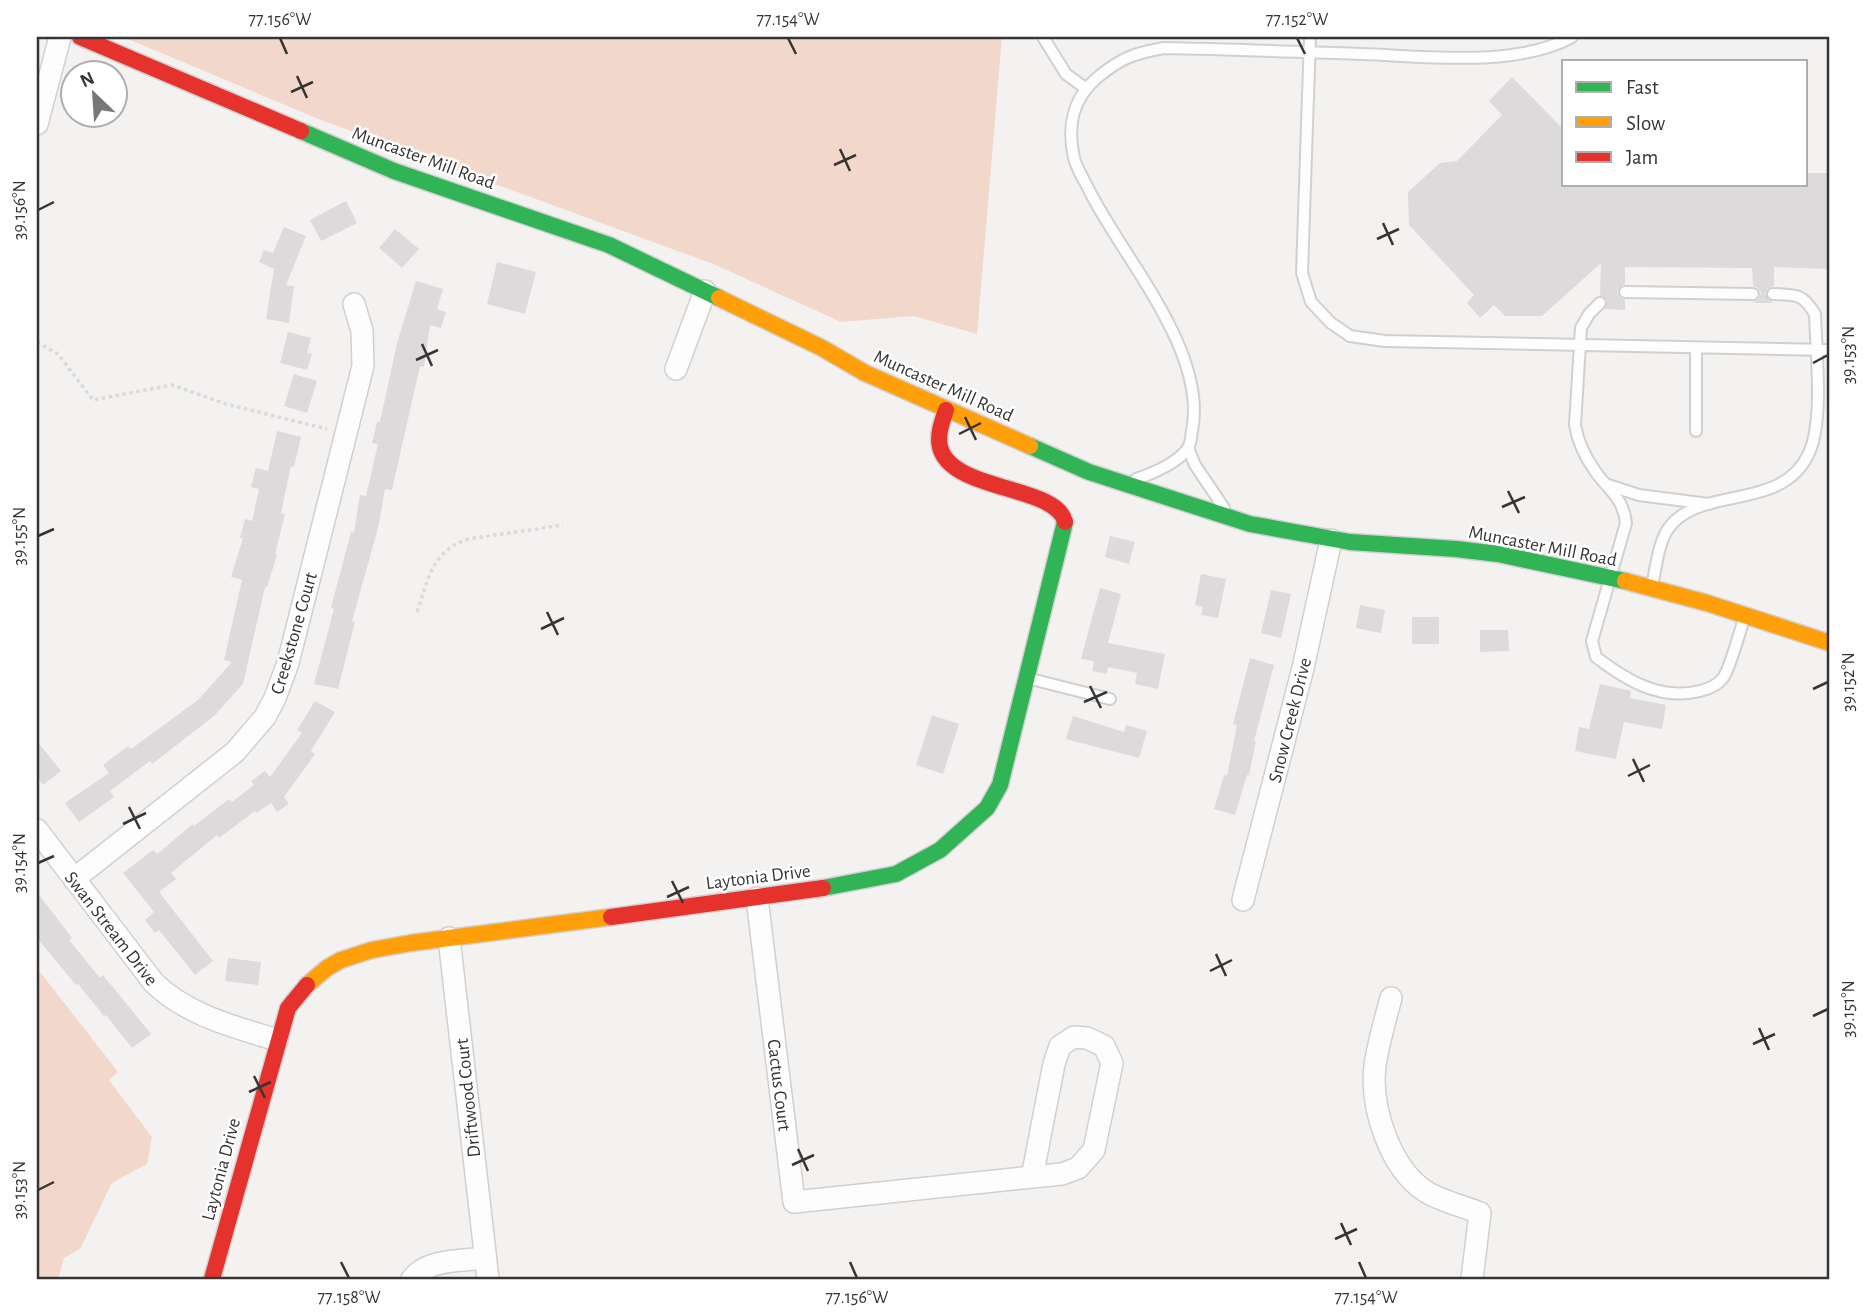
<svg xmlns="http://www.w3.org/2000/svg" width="1867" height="1316" font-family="'Alegreya Sans',sans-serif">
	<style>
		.green { fill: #f2d8cb }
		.building { fill: #dcdada }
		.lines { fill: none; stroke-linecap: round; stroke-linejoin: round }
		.lane-casing { stroke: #d1d0cf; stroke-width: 14 }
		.street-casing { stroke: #d1d0cf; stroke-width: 24 }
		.fast-casing { stroke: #d1d0cf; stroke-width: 19 }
		.slow-casing { stroke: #d1d0cf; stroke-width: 19 }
		.jam-casing { stroke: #d1d0cf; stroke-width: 19 }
		.path { stroke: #dadada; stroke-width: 3.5; stroke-dasharray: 3.5 3.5; stroke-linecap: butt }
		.lane { stroke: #fdfdfd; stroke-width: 10 }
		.street { stroke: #fdfdfd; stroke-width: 21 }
		.fast { stroke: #30b455; stroke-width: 16 }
		.slow { stroke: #ff9f0a; stroke-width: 16 }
		.jam { stroke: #e5322d; stroke-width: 16 }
		.ticks { fill: none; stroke: #373534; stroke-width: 2.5 }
		.labels { text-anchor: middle; stroke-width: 5; stroke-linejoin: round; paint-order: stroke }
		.street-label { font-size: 19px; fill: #373534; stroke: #fff }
		.neatline { fill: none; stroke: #373534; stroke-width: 2.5 }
		.ticks-label { font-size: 18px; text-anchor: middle; fill: #373534 }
	</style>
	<rect width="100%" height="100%" fill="#f4f2f1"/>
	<path class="green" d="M123,37H1002L977,334L913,316L841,322L713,264L321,120Z
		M37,968L118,1072L109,1080L152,1137L147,1164L112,1183L80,1249L64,1258L58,1279H37Z"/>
	<path class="building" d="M1512,77L1564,130V184H1806V173H1830V269L1774,267V286L1767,289L1765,294L1773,303H1752L1759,299L1761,293L1758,288L1753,286L1752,268L1625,267V284L1621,286L1617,291L1619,296L1625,300V310L1605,309L1607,300L1600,295L1601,263L1542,316H1505L1494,305L1480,318L1467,303L1474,295L1409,225L1408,192L1440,163L1457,161L1502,115L1489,101Z
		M346,201L357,223L321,241L310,220Z
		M284,227L306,236L286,285L294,286L289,323L266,319L274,269L259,262L264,250L273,253Z
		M395,229L419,249L402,268L379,248Z
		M497,262L536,272L525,314L487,304Z
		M416,281L443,289L437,309L446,312L441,328L430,325L424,367L420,366L392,490L385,489L378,528L352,621L355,622L338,689L314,684L334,609L331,608L351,532L354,533L360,495L366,496L378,444L372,443L377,422H380L397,343Z
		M288,332L311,338L307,353L312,354L307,370L280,363Z
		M294,374L317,381L307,413L284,406Z
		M277,431L301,437L294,467L291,466L281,513L285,514L275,554L277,555L267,587H265L243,684L214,716L152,764L150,761L110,791L114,797L79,822L65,803L109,773L103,765L128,746L131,749L198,700L232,662L224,660L242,580L231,577L243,538H240L245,519L252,521L259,489L251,487L256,468L268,471Z
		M1110,536L1135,542L1129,564L1105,557Z
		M1201,574L1226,579L1218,618L1201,615L1203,607L1195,605Z
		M1100,588L1121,594L1108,643L1165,654L1158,689L1135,684L1137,673L1108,667L1107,674L1092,671L1094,661L1081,659Z
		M1271,590L1291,594L1281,638L1261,633Z
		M1360,605L1385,610L1381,633L1356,628Z
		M1412,617H1439V644H1412Z
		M1480,630H1508L1509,651L1480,652Z
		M1250,658L1274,665L1254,741H1256L1249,775H1247L1235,815L1214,809L1224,775L1227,776L1237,725L1233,724Z
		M1600,684L1631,691L1630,698L1666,705L1662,729L1624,722L1616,759L1575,751L1579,727L1589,729Z
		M315,701L335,712L311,751L315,754L284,797L289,804L277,812L271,803L256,813L255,811L219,838L217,835L171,873L176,879L159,892L213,961L195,975L159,930L155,933L145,920L154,912L123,873L153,850L157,854L193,824L194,826L229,799L232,802L254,785L251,781L265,771L270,777L302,733L297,730Z
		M932,715L959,724L943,774L916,765Z
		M1073,716L1124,732L1126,725L1147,731L1139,758L1066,739Z
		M37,741L61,771L43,785L37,777Z
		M37,892L72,938L69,940L100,978L103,975L151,1034L132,1048L106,1015L104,1016L78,984L76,985L37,938Z
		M228,958L261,962L258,985L225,981Z"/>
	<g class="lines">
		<defs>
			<path id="lane" d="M1043,37L1066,74L1085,88
				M1310,37L1302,273L1311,302L1331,323L1350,336L1385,341L1830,350
				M1625,292L1753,294
				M1600,303L1589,314L1581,328L1575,425C1578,443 1585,457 1595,471C1609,491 1623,497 1626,523L1592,641L1596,657C1626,680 1660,701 1700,691C1708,689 1718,685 1723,678C1730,669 1740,630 1745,616
				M1696,431V349
				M1188,448L1195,465L1224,508
				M1136,479C1151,474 1181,462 1189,446C1191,442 1191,435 1192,431C1208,352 1124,259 1090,192C1085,181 1077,170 1074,158C1067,126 1072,99 1098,77C1121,58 1135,53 1164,48C1230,49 1296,52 1362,54C1425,56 1515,68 1572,37
				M1608,485L1639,495L1709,504
				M1652,586C1656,568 1658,544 1668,529C1699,484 1782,513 1809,453C1824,420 1816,351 1815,314C1802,293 1797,295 1773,294
				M1027,678L1110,699"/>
			<path id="street" d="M37,124L60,37
				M676,369L705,291
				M37,830L154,983C189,1016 232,1026 277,1040
				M74,879L235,752L265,717L275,698L288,663L363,366L362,331L354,304
				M757,898L794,1202L1032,1177L1062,1174L1078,1168L1094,1150L1112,1063L1104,1046L1087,1038L1074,1037L1060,1046L1054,1064L1032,1177
				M1243,900L1303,668L1331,540
				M449,938L488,1279
				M1391,998C1385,1020 1378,1044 1375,1066C1370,1107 1390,1168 1425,1191C1440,1201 1463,1206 1480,1213L1472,1279
				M412,1279C427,1259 461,1261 484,1258"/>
			<path id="fast" d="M301,131L394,171L609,245L719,298
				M1030,446L1089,472L1250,524L1350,542L1456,549L1498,554L1625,581
				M823,888L896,874L940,850L987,808L1000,785L1065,522"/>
			<path id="slow" d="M719,298L822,348L865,373L1030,446
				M1625,581L1707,603L1830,643
				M307,985L327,968L341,960L372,950L411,943L611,917"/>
			<path id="jam" d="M80,37L301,131
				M946,410C942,422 937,435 940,447C951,492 1057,485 1065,522
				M611,917L823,888
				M212,1279L288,1008L307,985"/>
		</defs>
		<use href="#lane" class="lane-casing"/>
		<use href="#street" class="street-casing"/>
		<use href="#fast" class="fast-casing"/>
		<use href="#slow" class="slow-casing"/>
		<use href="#jam" class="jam-casing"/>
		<path class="path" d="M37,342L58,354L93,400L172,385L226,404L327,429
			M417,612C428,579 432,551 468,539L563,525"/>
		<use href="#lane" class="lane"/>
		<use href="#street" class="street"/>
		<use href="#fast" class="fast"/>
		<use href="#slow" class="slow"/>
		<use href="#jam" class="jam"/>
	</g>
	<path class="ticks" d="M280,38L287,54M788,38L796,54M1297,38L1305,54M297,76L307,98M291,92L313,82M840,149L850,171M834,165L856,155M38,210L54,202M1383,223L1393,245M1377,239L1399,229M422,344L432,366M416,360L438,350M1813,363L1828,355M965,417L976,440M959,434L981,423M1508,491L1519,513M1502,507L1525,497M38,536L54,529M547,612L558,635M541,629L564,618M1090,686L1101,708M1813,689L1828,682M1084,702L1107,692M1633,759L1644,782M1628,776L1650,765M129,807L140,829M123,824L146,813M38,863L54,856M672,881L683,903M667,897L689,887M1216,954L1226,976M1210,971L1232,960M1813,1016L1828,1009M1759,1028L1769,1050M1753,1044L1775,1034M254,1076L265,1098M249,1092L271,1082M798,1149L808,1171M792,1165L814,1155M38,1190L54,1182M1341,1223L1351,1245M1335,1239L1357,1229M341,1262L349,1278M850,1262L857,1278M1359,1262L1366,1278"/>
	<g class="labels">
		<g class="street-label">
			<text transform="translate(424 157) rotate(20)" y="7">Muncaster Mill Road</text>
			<text transform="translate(944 385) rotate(24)" y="7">Muncaster Mill Road</text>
			<text transform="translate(1543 545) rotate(11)" y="7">Muncaster Mill Road</text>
			<text transform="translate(293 633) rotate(-74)" y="7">Creekstone Court</text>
			<text transform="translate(1289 720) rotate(-76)" y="7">Snow Creek Drive</text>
			<text transform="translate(758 876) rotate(-7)" y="7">Laytonia Drive</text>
			<text transform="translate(112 928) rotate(52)" y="7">Swan Stream Drive</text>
			<text transform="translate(780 1085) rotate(83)" y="7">Cactus Court</text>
			<text transform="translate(467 1098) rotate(-96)" y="7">Driftwood Court</text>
			<text transform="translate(220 1169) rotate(-75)" y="7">Laytonia Drive</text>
		</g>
	</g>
	<rect width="1867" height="1316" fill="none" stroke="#ffffff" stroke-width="77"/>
	<rect x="1562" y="60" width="245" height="126" fill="#ffffff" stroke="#afaeae" stroke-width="2"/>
	<rect x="1576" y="82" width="35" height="10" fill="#30b455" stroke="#afaeae" stroke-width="2"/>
	<text x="1626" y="94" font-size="21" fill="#373534">Fast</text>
	<rect x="1576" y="117" width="35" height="10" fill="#ff9f0a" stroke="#afaeae" stroke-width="2"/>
	<text x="1626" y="130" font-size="21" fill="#373534">Slow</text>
	<rect x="1576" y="152" width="35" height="10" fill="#e5322d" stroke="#afaeae" stroke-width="2"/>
	<text x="1626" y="164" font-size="21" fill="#373534">Jam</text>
	<g transform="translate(94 94) rotate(335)"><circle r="33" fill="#ffffff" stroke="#afaeae" stroke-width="2"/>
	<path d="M0-5L12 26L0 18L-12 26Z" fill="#797776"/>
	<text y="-10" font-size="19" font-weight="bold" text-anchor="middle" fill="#373534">N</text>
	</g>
	<rect x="38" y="38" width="1790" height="1240" class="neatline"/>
	<g class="ticks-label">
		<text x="280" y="25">77.156°W</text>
		<text x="788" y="25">77.154°W</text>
		<text x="1297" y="25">77.152°W</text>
		<text transform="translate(19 210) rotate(-90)" y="6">39.156°N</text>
		<text transform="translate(1848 355) rotate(-90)" y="6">39.153°N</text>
		<text transform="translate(19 536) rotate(-90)" y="6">39.155°N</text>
		<text transform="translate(1848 682) rotate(-90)" y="6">39.152°N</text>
		<text transform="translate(19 863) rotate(-90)" y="6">39.154°N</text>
		<text transform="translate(1848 1009) rotate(-90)" y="6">39.151°N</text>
		<text transform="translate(19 1190) rotate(-90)" y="6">39.153°N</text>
		<text x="349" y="1303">77.158°W</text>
		<text x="857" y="1303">77.156°W</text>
		<text x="1366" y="1303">77.154°W</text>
	</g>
</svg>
